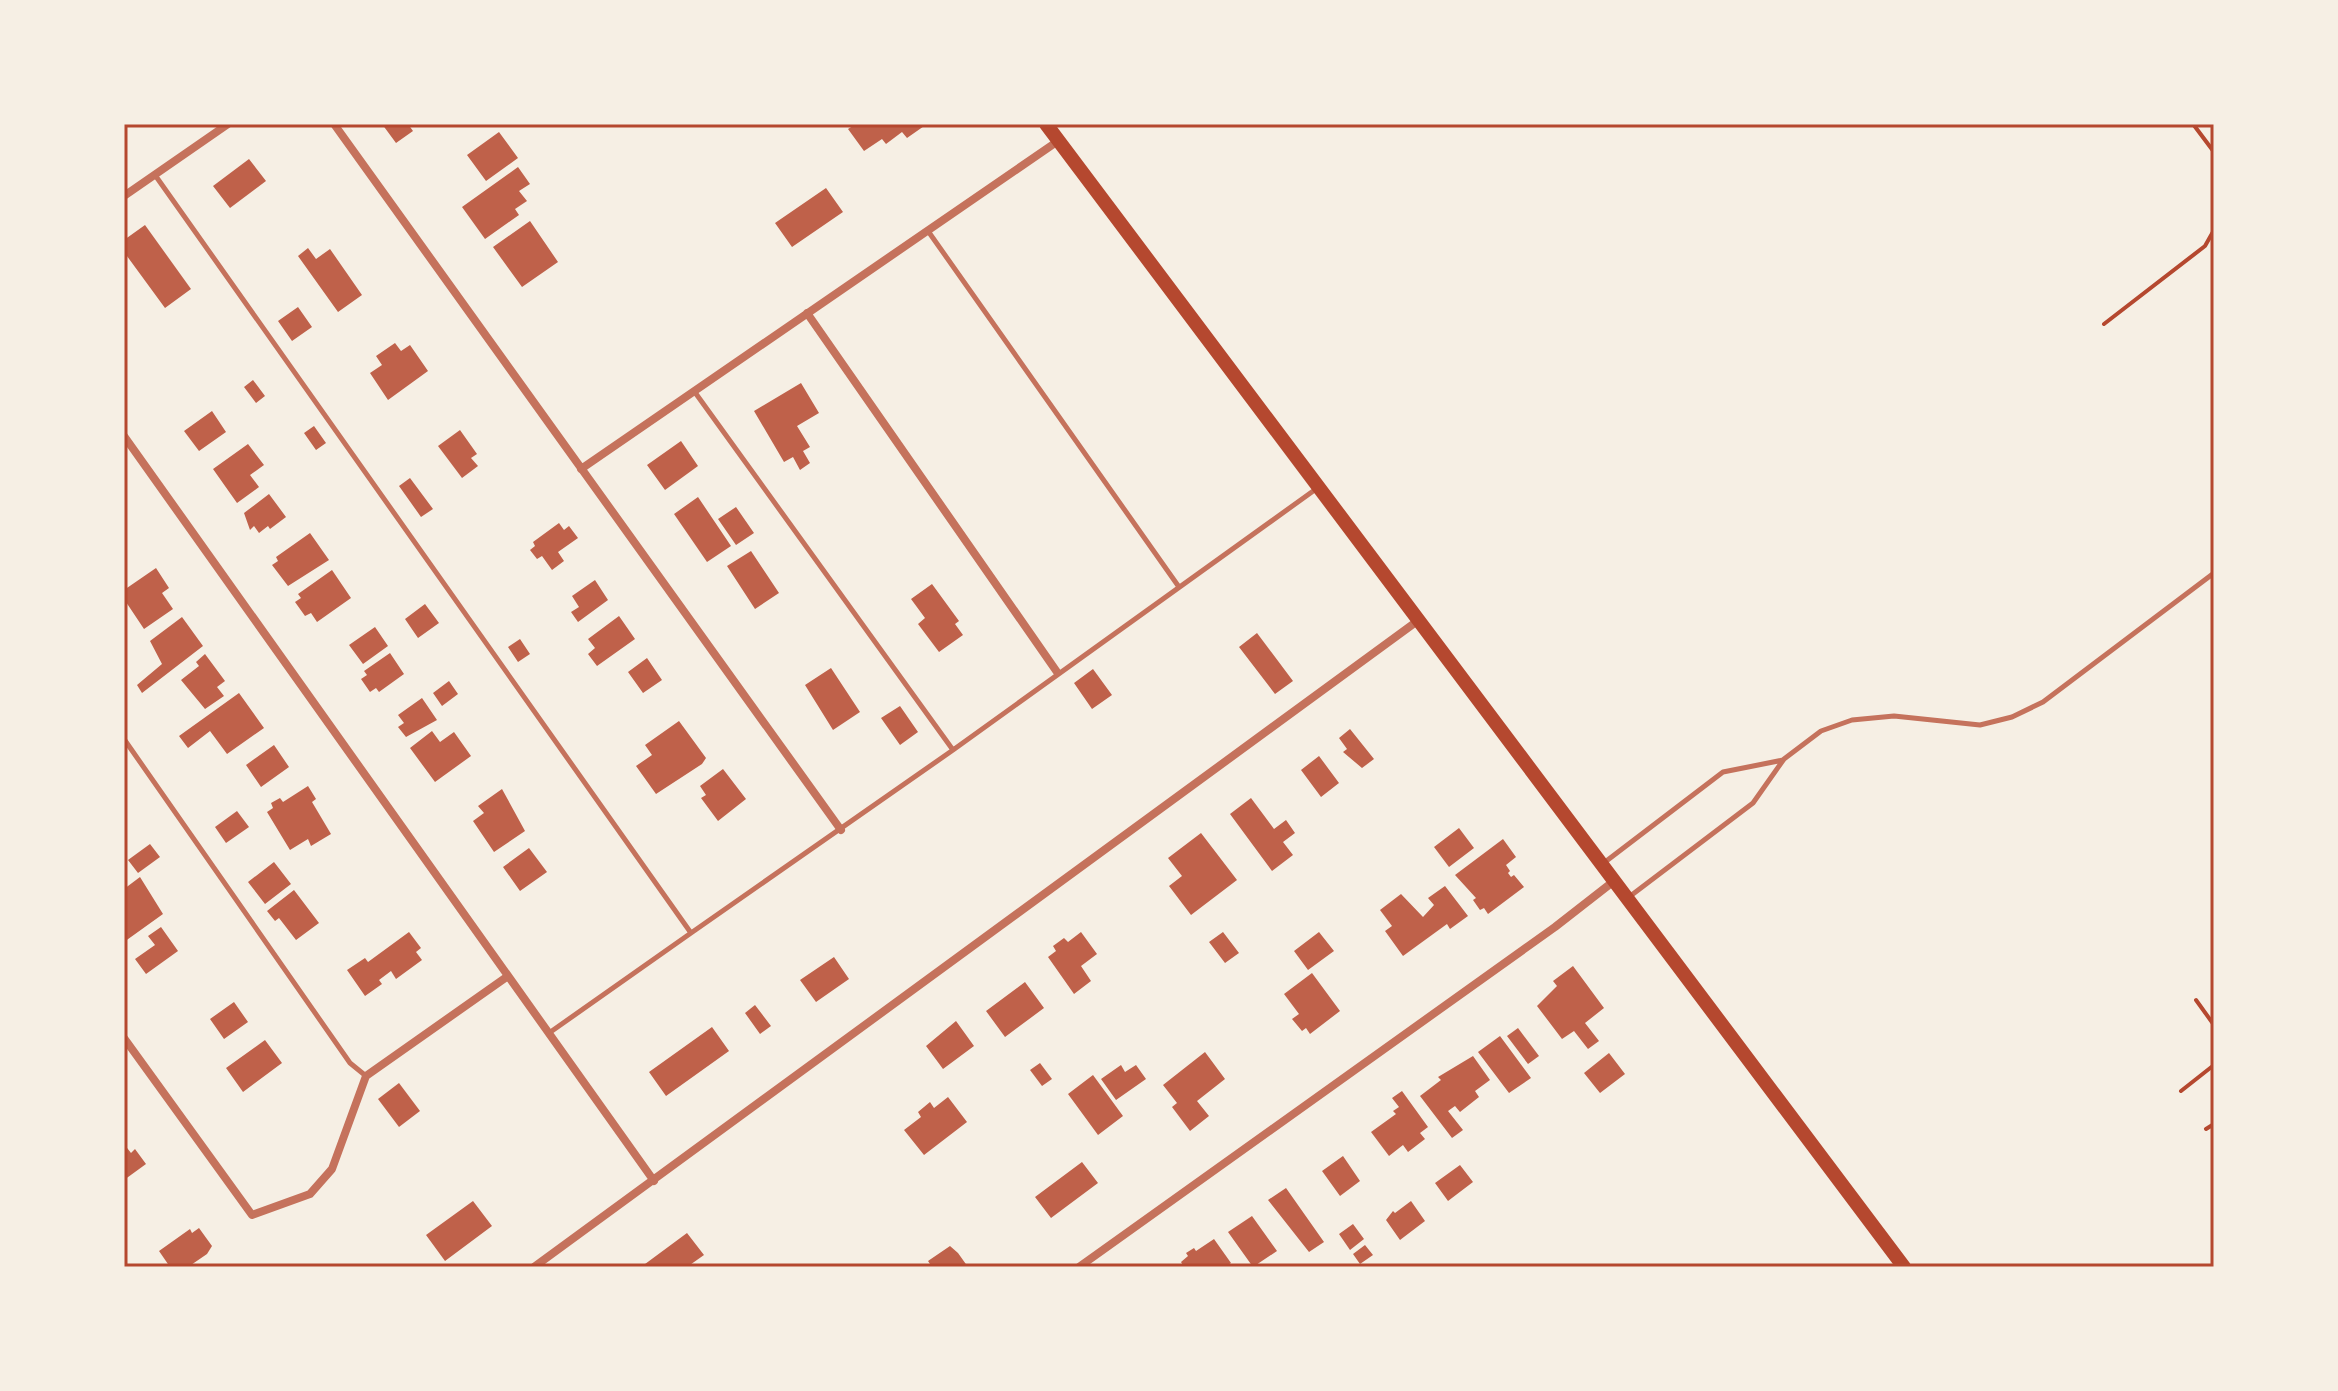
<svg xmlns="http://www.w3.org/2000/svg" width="2338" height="1391" font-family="Inter,sans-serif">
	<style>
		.building { fill: #bf614a }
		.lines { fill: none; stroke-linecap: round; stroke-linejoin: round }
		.path { stroke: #b5482f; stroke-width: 4 }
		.service { stroke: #c5725c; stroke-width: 5 }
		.minor { stroke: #c5725c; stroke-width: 8 }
		.secondary { stroke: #b5482f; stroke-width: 14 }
		.neatline { fill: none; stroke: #b5482f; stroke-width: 3 }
	</style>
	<rect width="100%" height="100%" fill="#f6efe4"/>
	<path class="building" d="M382,124H408L413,131L396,143Z
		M856,124H927L907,138L902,132L886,144L882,139L864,151L848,129Z
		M499,132L518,158L486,181L467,155Z
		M249,159L266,181L230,208L213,186Z
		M518,167L530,184L519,191L527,201L515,209L519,215L485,239L462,207Z
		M826,188L843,212L792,247L775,223Z
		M530,221L558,262L522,287L493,247Z
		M145,225L191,289L165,308L124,252V240Z
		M308,248L316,259L330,249L362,295L338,312L298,256Z
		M298,307L312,327L292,341L278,321Z
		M395,343L401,351L410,345L428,371L388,400L370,373L382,365L376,356Z
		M253,380L265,396L256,403L244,387Z
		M801,383L819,413L797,426L810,447L803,451L810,463L800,470L793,457L784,462L754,411Z
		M212,411L226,432L199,451L184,431Z
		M314,426L326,443L316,450L304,433Z
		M460,430L477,454L471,458L478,466L462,478L438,446Z
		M681,441L698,466L665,490L647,465Z
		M248,444L264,465L250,475L259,487L237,503L213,469Z
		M410,478L433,509L421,517L399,486Z
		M269,494L286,517L270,529L268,526L259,533L254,526L250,530L244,513Z
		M698,497L731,546L707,562L674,514Z
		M736,507L754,533L736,545L718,519Z
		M559,523L564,530L569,526L578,538L558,552L564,561L552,570L542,556L537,559L530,550L535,546L533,542Z
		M310,533L329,560L288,586L272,565L278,561L276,557Z
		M751,551L779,593L755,609L727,566Z
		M156,568L169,588L162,593L173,609L144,629L124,599V590Z
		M332,570L351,598L317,622L311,613L305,616L295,602L301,598L298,594Z
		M595,580L608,600L578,622L571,612L579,607L572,596Z
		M932,584L959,621L955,624L963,635L939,652L918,624L925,618L911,599Z
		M425,604L439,623L418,638L405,619Z
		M619,616L635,639L597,666L588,654L595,648L588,639Z
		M182,617L203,646L142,693L137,685L162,664L150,641Z
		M375,627L388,646L363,664L349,645Z
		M1257,633L1293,681L1275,694L1239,647Z
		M520,639L530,654L518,662L508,647Z
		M390,653L404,674L379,692L376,688L370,692L361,679L367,675L364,671Z
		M205,654L225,681L217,687L224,696L205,709L181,680L199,666L196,662Z
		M647,658L662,680L643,693L628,672Z
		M831,668L860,712L833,730L805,685Z
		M1093,669L1112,695L1092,709L1074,683Z
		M449,681L458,694L442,706L433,693Z
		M239,693L264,728L227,754L210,731L188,748L179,736Z
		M422,698L437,720L406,737L398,727L404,723L398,715Z
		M900,706L918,732L900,745L881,718Z
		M679,721L706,758L702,764L656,794L636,766L652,755L645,745Z
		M1350,729L1374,759L1362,768L1343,752L1347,749L1339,738Z
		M432,731L440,742L454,732L471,756L435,782L410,748Z
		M274,745L289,767L261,787L246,765Z
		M1319,756L1339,783L1321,797L1301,770Z
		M723,769L746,799L718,821L701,798L706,795L700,786Z
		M308,786L316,799L312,802L331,834L311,846L308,839L290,850L267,812L273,808L271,803L280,798L283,802Z
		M502,789L525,831L494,852L473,821L484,813L478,806Z
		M1251,798L1274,829L1286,820L1295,833L1283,842L1293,855L1272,871L1230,814Z
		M237,811L249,827L226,843L215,827Z
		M1459,828L1474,848L1449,867L1434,847Z
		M1201,833L1237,880L1191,915L1169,886L1182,876L1168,858Z
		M1503,839L1516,857L1506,865L1510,871L1508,873L1511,877L1514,875L1524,887L1488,914L1484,908L1480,910L1473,900L1476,898L1455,875Z
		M150,844L160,857L138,873L128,860Z
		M529,848L547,872L520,891L503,867Z
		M274,862L291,884L265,904L248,882Z
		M140,877L163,914L124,942V889Z
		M1445,886L1468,916L1450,929L1447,924L1403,956L1385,931L1392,926L1380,910L1401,894L1423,917L1434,905L1428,898Z
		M294,890L319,923L296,940L279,918L275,921L267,911Z
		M161,927L178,951L146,974L135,959L155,945L148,936Z
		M409,932L421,948L416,952L422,960L396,979L391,971L379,980L382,984L365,996L347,970L365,958L368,962Z
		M1081,932L1097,954L1081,966L1091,981L1074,994L1048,957L1056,951L1053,946L1064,938L1068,942Z
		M1223,932L1239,953L1225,963L1209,942Z
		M1319,932L1334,951L1308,970L1294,951Z
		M834,957L849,979L816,1002L800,980Z
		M1573,966L1604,1008L1585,1023L1599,1041L1588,1049L1574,1031L1562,1039L1537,1006L1557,986L1553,981Z
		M1312,973L1340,1011L1310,1034L1306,1028L1302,1031L1292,1019L1299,1014L1284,994Z
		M1025,982L1044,1008L1005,1037L986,1011Z
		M234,1002L248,1022L224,1039L210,1019Z
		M755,1005L771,1026L760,1034L745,1013Z
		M956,1021L974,1046L943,1069L926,1046Z
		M712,1027L729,1051L666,1096L649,1072Z
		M1518,1028L1539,1056L1528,1064L1507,1036Z
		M1500,1036L1531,1078L1509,1093L1478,1052Z
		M265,1040L282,1063L243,1092L226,1068Z
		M1205,1052L1225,1079L1197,1101L1209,1116L1190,1131L1172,1107L1177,1103L1163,1085Z
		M1609,1053L1625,1074L1600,1093L1584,1073Z
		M1473,1056L1490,1080L1475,1091L1479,1097L1460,1112L1455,1106L1448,1111L1463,1130L1452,1138L1420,1096L1441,1080L1438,1077Z
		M1040,1063L1052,1079L1042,1086L1030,1070Z
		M1121,1065L1125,1072L1136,1065L1146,1079L1116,1100L1101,1079Z
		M1093,1075L1123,1116L1098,1135L1068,1094Z
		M399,1083L420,1111L399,1127L378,1099Z
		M1402,1091L1428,1127L1420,1133L1425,1139L1408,1152L1403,1145L1389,1156L1371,1132L1396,1114L1393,1111L1399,1107L1392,1098Z
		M948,1097L967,1122L924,1155L904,1130L921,1117L918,1112L930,1102L934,1108Z
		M124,1144L131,1153L135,1149L146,1164L124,1180Z
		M1343,1156L1360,1181L1340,1196L1322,1171Z
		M1082,1162L1098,1183L1051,1218L1035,1197Z
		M1460,1165L1473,1182L1448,1201L1435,1183Z
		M1286,1188L1324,1242L1309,1252L1268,1200Z
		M473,1201L492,1226L445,1261L426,1235Z
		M1411,1201L1425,1221L1400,1240L1386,1220L1393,1211L1395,1213Z
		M1252,1216L1277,1251L1253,1267L1228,1232Z
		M1353,1224L1364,1239L1350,1250L1339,1234Z
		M199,1228L212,1246L207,1254L188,1267H170L159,1251L190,1229L192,1233Z
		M687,1233L704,1255L687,1267H641Z
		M1214,1239L1231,1263L1225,1267H1184L1181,1262L1188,1256L1186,1253L1194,1248L1196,1251Z
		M1365,1245L1373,1255L1360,1264L1353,1254Z
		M950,1246L958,1253L968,1267H932L928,1261Z"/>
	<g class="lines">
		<path class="path" d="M2193,124L2214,152
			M2104,324L2205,246L2214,230
			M2196,1000L2214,1025
			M2181,1091L2214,1065
			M2206,1129L2214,1124"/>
		<path class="service" d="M155,175L691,933L953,750
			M928,231L1179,587
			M694,391L953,750L1316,489
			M124,739L350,1063L366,1076
			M1605,862L1723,772L1783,760
			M1629,897L1753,803L1784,759L1821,731L1852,720L1894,716L1980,725L2012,717L2043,702L2214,573
			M549,1033L691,933"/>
		<path class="minor" d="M334,124L841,830
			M124,196L228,124
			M807,313L1057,672
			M124,436L654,1181
			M581,469L1058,141
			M124,1038L252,1215L310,1194L332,1169L366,1076L508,976
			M534,1267L1416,622
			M1079,1267L1555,927L1614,881"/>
		<path class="secondary" d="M1046,124L1904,1267"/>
	</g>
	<rect width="2338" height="1391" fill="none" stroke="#f6efe4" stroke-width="252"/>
	<rect x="126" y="126" width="2086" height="1139" class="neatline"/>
</svg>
